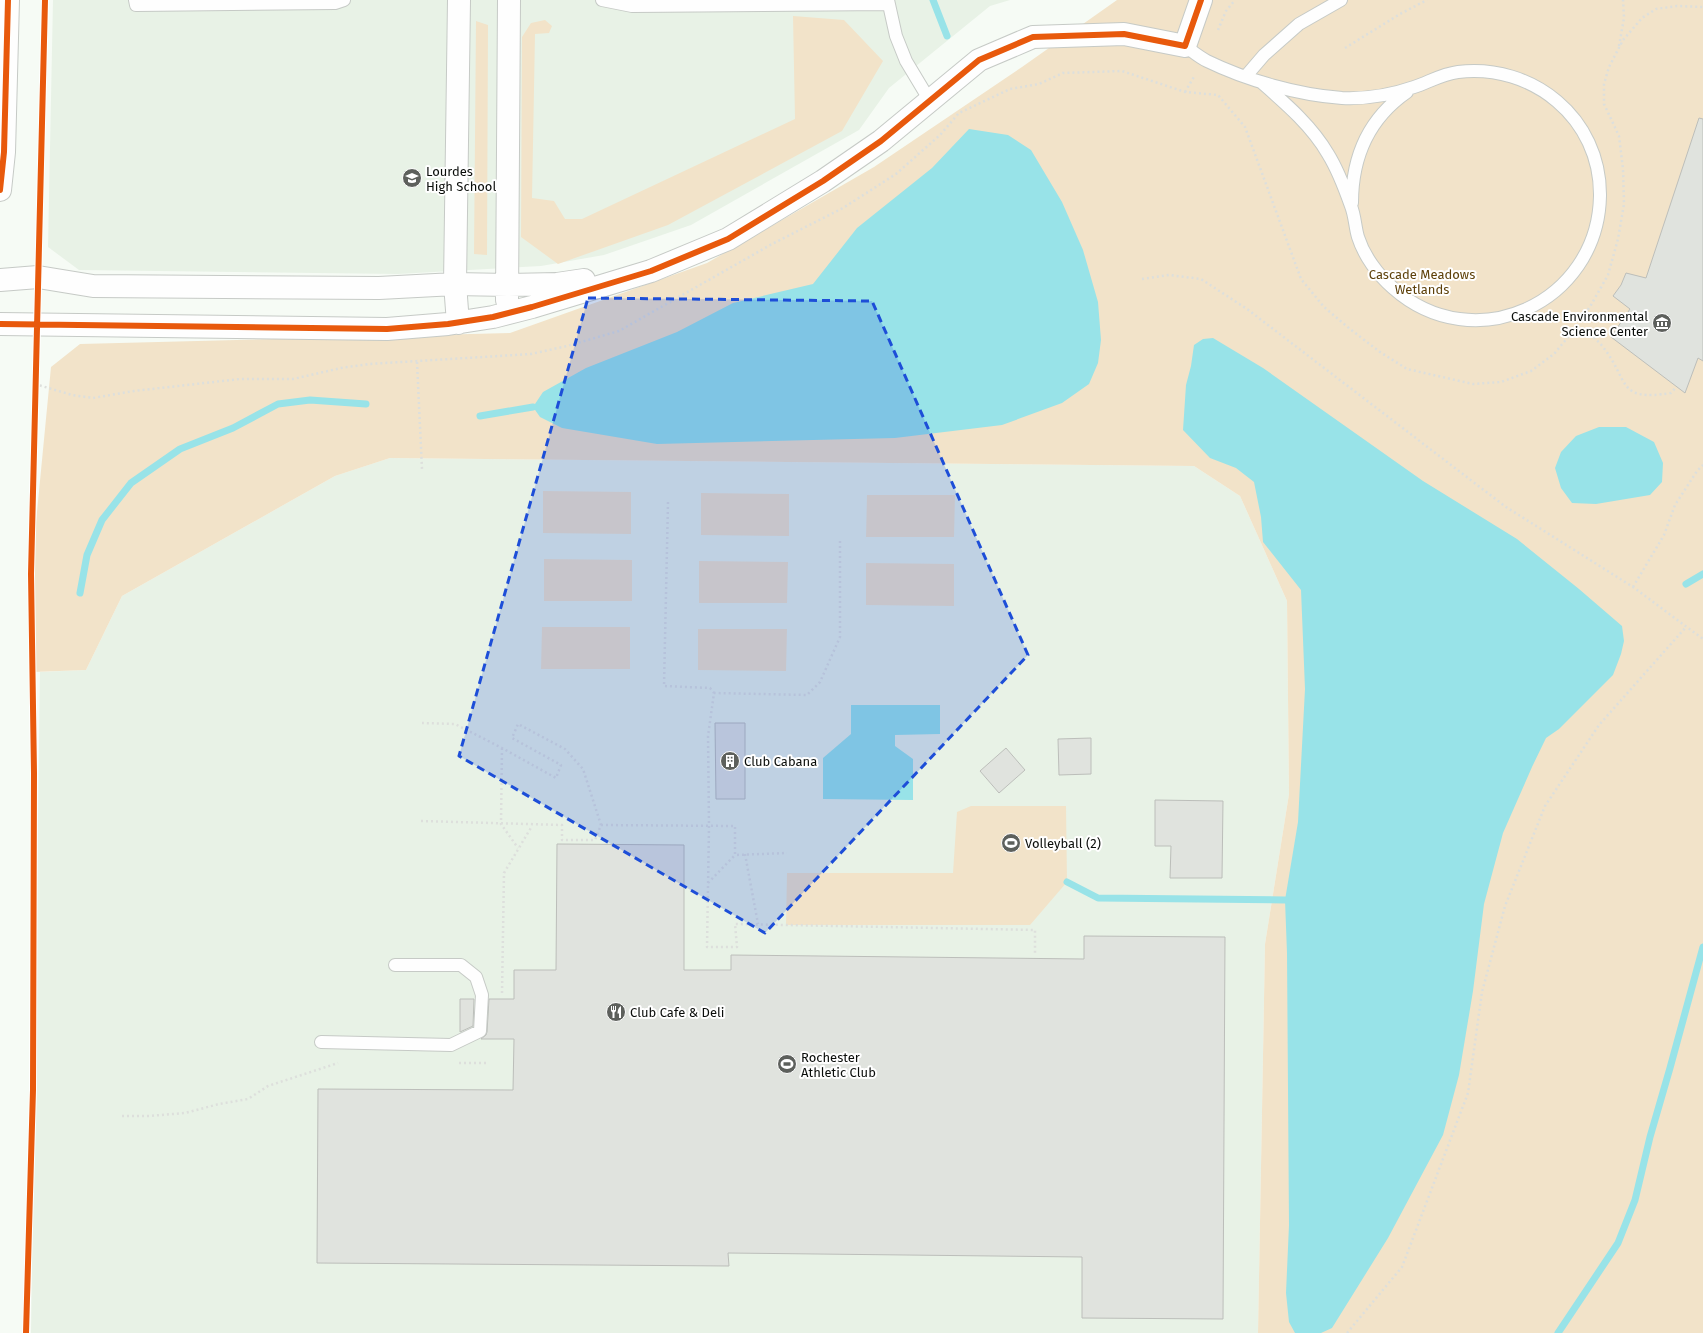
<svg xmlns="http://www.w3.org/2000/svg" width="1703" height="1333" font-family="'Fira Sans',sans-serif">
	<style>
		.built { fill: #e8f2e6 }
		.green { fill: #f2e3c9 }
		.water { fill: #98e3e8 }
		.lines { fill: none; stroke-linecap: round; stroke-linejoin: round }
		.stream { stroke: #98e3e8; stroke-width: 7 }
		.building { fill: #e0e3de; stroke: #bcbeba }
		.lane-casing { stroke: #c6cac6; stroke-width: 14 }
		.street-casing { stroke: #c6cac6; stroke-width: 24 }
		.secondary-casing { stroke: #c6cac6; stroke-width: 24 }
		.path { stroke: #dddfdc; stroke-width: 2.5; stroke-dasharray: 2 3; stroke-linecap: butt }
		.lane { stroke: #fefefe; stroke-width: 12 }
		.street { stroke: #fefefe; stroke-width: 22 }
		.secondary { stroke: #fefefe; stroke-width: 22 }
		.cycleway-casing { stroke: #fff; stroke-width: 8 }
		.cycleway { stroke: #e8590c; stroke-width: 6 }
		.marked { fill: #1d4ed8; fill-opacity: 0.2; stroke: #1d4ed8; stroke-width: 3; stroke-dasharray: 8 5; stroke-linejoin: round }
		.labels { text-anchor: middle; stroke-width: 4; stroke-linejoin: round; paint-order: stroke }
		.poi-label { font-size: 13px; fill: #0a0d0a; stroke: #fff; text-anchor: start }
		.park-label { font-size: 13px; fill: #5e410a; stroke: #fff }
	</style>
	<rect width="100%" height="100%" fill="#f6fbf5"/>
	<path class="built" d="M53,0H1010L990,6L889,88L859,130L691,225L604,255L541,266L398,274L79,270L48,247Z
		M390,458L1194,466L1240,496L1287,601L1289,794L1265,944L1258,1333H31L40,672L86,670L122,596L335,476Z"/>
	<path class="green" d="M1117,0H1703V1333H1258L1265,944L1289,794L1287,601L1240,496L1194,466L390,458L335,476L122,596L86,670L33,672L31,574L51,367L80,344L510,333L707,263L874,167L1022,67Z
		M793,16L844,20L883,61L842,131L668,225L558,264L521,237L522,37L531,23L545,20L552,26L549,33L535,34L532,198L554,201L565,219H582L795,119Z
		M476,21L488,25L487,255L474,254Z
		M543,491L631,492V534L543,533Z
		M701,493L789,494V536L701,535Z
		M867,495H955L954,537H866Z
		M544,559L632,560V601H544Z
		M699,561L788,562L787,603H699Z
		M866,563L954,564V606L866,605Z
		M542,627H630V669H541Z
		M698,629H787L786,671L698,670Z
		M971,806H1066L1067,882L1030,925H786L787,873H953L957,812Z"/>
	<path class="water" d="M969,129L1008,135L1031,150L1062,202L1083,250L1098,302L1101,340L1098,363L1089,384L1062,403L1002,425L895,438L657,444L562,428L540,417L533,407L543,392L586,368L677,332L733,303L813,284L857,228L932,168Z
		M1213,338L1263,368L1423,481L1517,539L1579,589L1622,626L1624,641L1621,654L1613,675L1559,729L1546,738L1532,767L1503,833L1484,904L1473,991L1459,1075L1443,1135L1388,1238L1332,1328L1321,1333H1295L1289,1322L1286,1293L1289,1225L1287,953L1285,900L1298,822L1305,689L1301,590L1263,542L1261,517L1254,482L1236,468L1210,458L1183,430L1186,385L1191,366L1194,345L1203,339Z
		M1599,427H1626L1654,442L1663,463L1662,482L1650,495L1596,504L1572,503L1561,488L1555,468L1561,452L1576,436Z
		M851,705H940V734L895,735V746L913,759V800L823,799V758L851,734Z"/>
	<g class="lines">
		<path class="stream" d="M933,0L947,36
			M480,416L533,407
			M1686,584L1703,574
			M80,593L87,555L102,520L131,483L180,449L233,428L278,404L310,400L366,404
			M1067,882L1098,898L1285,900
			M1558,1333L1618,1243L1635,1200L1650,1137L1670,1068L1703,947"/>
	</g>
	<path class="building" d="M1699,118L1703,119V361L1698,358L1685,393L1611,337L1630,309L1613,296L1621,285L1626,273L1646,278Z
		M715,723H745V799H716Z
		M1091,738V774L1059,775L1058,739Z
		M1006,748L1025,770L999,793L980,771Z
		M1155,800L1223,801L1222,878H1170L1171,846H1155Z
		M557,844L684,845V970H731V955L1084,959V936L1225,937L1223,1319L1082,1318V1257L728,1253L729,1266L317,1263L318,1089L513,1090L514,1039H481L486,1035L487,1032L489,999H514V970H556Z
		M460,999H474L473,1026L460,1032Z"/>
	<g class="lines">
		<defs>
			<path id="lane" d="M135,0L136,5L335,3L344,0
				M602,0L632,6L888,4
				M888,0L896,36L906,61L930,101
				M1185,46C1192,51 1199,57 1207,61C1246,80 1298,95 1342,98C1366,99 1391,95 1414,87C1429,82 1442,74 1458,72C1532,63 1601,118 1600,196C1598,303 1474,360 1393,288C1378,275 1364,256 1358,237C1355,227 1355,216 1351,206C1345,189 1338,170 1328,154C1312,126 1285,103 1261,82
				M1246,76L1264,55L1299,24L1341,0
				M1352,203C1352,157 1368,119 1407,92
				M321,1042L451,1045L480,1031L482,995L476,977L461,965H395"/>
			<path id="street" d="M0,280L38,277L93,286L379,288L455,284L508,285L557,284L584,280
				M507,300L509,0
				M458,323L455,284L459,0
				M0,324L387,329L448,324L493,317L532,307L651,271L728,239L823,181L881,141L979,60L1033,37L1124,34L1185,46L1201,0"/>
			<path id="secondary" d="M0,190L4,152L8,0"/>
		</defs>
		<use href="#lane" class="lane-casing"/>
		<use href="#street" class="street-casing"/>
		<use href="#secondary" class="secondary-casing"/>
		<path class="path" d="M1218,30L1226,11L1235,0
			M1619,46L1624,18L1623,0
			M1345,48L1400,14L1427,0
			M1185,92L1195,75
			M1142,279L1169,275L1201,279L1247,309L1506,507L1633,587L1703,639
			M1577,326C1587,332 1596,338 1603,347C1630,381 1616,402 1671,393L1676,387
			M417,362L422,469
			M35,384L72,395L93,398L134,391L240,379H293L341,368L369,364L531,354L567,346L619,331L772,244L843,208L896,174L940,135L959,113L1010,89L1039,84L1063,73L1122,71L1185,92L1218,95L1245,127L1301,279L1324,307L1350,329L1380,352L1407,369L1473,384L1501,382L1531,371L1554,354L1574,330L1591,305L1608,275L1618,239L1624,204L1623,169L1619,136L1604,104V84L1609,67L1623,40L1642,18L1656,9L1677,6L1703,7
			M668,502L664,686L710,688L714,693
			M840,541V637L820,682L807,695L714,693L708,736L709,826L707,947H737L735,924L1035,930V955
			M1633,587L1664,535L1675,505L1697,471L1703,465
			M502,748L501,824L518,848
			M421,821L562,825V840H595L601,825L583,769L565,749L518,724L512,738L561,765L556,778L502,748L455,724L422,723
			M601,825L735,826V855L787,853
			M745,854L758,924
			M708,883L735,855
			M502,993L504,873L532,826
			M459,1063H487
			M122,1116H149L185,1113L219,1104L248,1099L268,1086L338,1063
			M1347,1333L1402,1267L1468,1093L1482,992L1505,906L1545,806L1599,725L1686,627"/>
		<use href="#lane" class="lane"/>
		<use href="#street" class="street"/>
		<use href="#secondary" class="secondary"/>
		<defs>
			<path id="cycleway" d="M0,190L4,152L8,0
				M0,324L387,329L448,324L493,317L532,307L651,271L728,239L823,181L881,141L979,60L1033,37L1124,34L1185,46L1201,0
				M26,1333L33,1090L34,773L31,574L45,0"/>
		</defs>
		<use href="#cycleway" class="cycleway-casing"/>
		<use href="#cycleway" class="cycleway"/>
	</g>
	<path class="marked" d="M588,298L872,301L1028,655L765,933L459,756Z"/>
	<defs>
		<symbol id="school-disc" viewBox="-11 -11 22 22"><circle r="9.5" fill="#5d605c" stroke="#fff"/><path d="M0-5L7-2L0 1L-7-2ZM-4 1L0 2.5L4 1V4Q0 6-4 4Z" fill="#fff"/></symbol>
		<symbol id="museum-disc" viewBox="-11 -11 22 22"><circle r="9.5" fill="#5d605c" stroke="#fff"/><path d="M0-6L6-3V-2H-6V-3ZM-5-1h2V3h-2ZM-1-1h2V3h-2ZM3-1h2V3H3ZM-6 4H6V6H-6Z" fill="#fff"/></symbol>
		<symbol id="building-disc" viewBox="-11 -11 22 22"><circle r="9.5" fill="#5d605c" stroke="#fff"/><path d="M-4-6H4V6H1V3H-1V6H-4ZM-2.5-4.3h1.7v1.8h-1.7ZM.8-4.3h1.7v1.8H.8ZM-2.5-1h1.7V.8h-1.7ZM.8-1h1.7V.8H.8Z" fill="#fff"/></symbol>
		<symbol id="stadium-disc" viewBox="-11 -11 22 22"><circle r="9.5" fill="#5d605c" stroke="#fff"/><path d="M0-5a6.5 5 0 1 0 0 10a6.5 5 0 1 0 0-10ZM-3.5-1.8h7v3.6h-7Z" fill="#fff"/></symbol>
		<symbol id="restaurant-disc" viewBox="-11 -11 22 22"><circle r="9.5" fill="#5d605c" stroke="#fff"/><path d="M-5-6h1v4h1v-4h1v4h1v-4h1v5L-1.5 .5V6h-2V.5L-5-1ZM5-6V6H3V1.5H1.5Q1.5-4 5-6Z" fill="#fff"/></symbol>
	</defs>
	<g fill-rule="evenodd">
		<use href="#school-disc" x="401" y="167" width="22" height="22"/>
		<use href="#museum-disc" x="1651" y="312" width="22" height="22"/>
		<use href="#building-disc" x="719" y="750" width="22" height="22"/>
		<use href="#stadium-disc" x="1000" y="832" width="22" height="22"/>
		<use href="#restaurant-disc" x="605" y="1001" width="22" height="22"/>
		<use href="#stadium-disc" x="776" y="1053" width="22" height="22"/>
	</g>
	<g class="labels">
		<g class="poi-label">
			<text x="426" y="176">Lourdes<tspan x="426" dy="15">High School</tspan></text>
			<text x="1648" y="321" text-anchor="end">Cascade Environmental<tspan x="1648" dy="15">Science Center</tspan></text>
			<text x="744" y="766">Club Cabana</text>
			<text x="1025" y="848">Volleyball (2)</text>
			<text x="630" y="1017">Club Cafe &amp; Deli</text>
			<text x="801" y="1062">Rochester<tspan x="801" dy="15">Athletic Club</tspan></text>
		</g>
		<g class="park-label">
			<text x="1422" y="279">Cascade Meadows<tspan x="1422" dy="15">Wetlands</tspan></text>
		</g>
	</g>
</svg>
